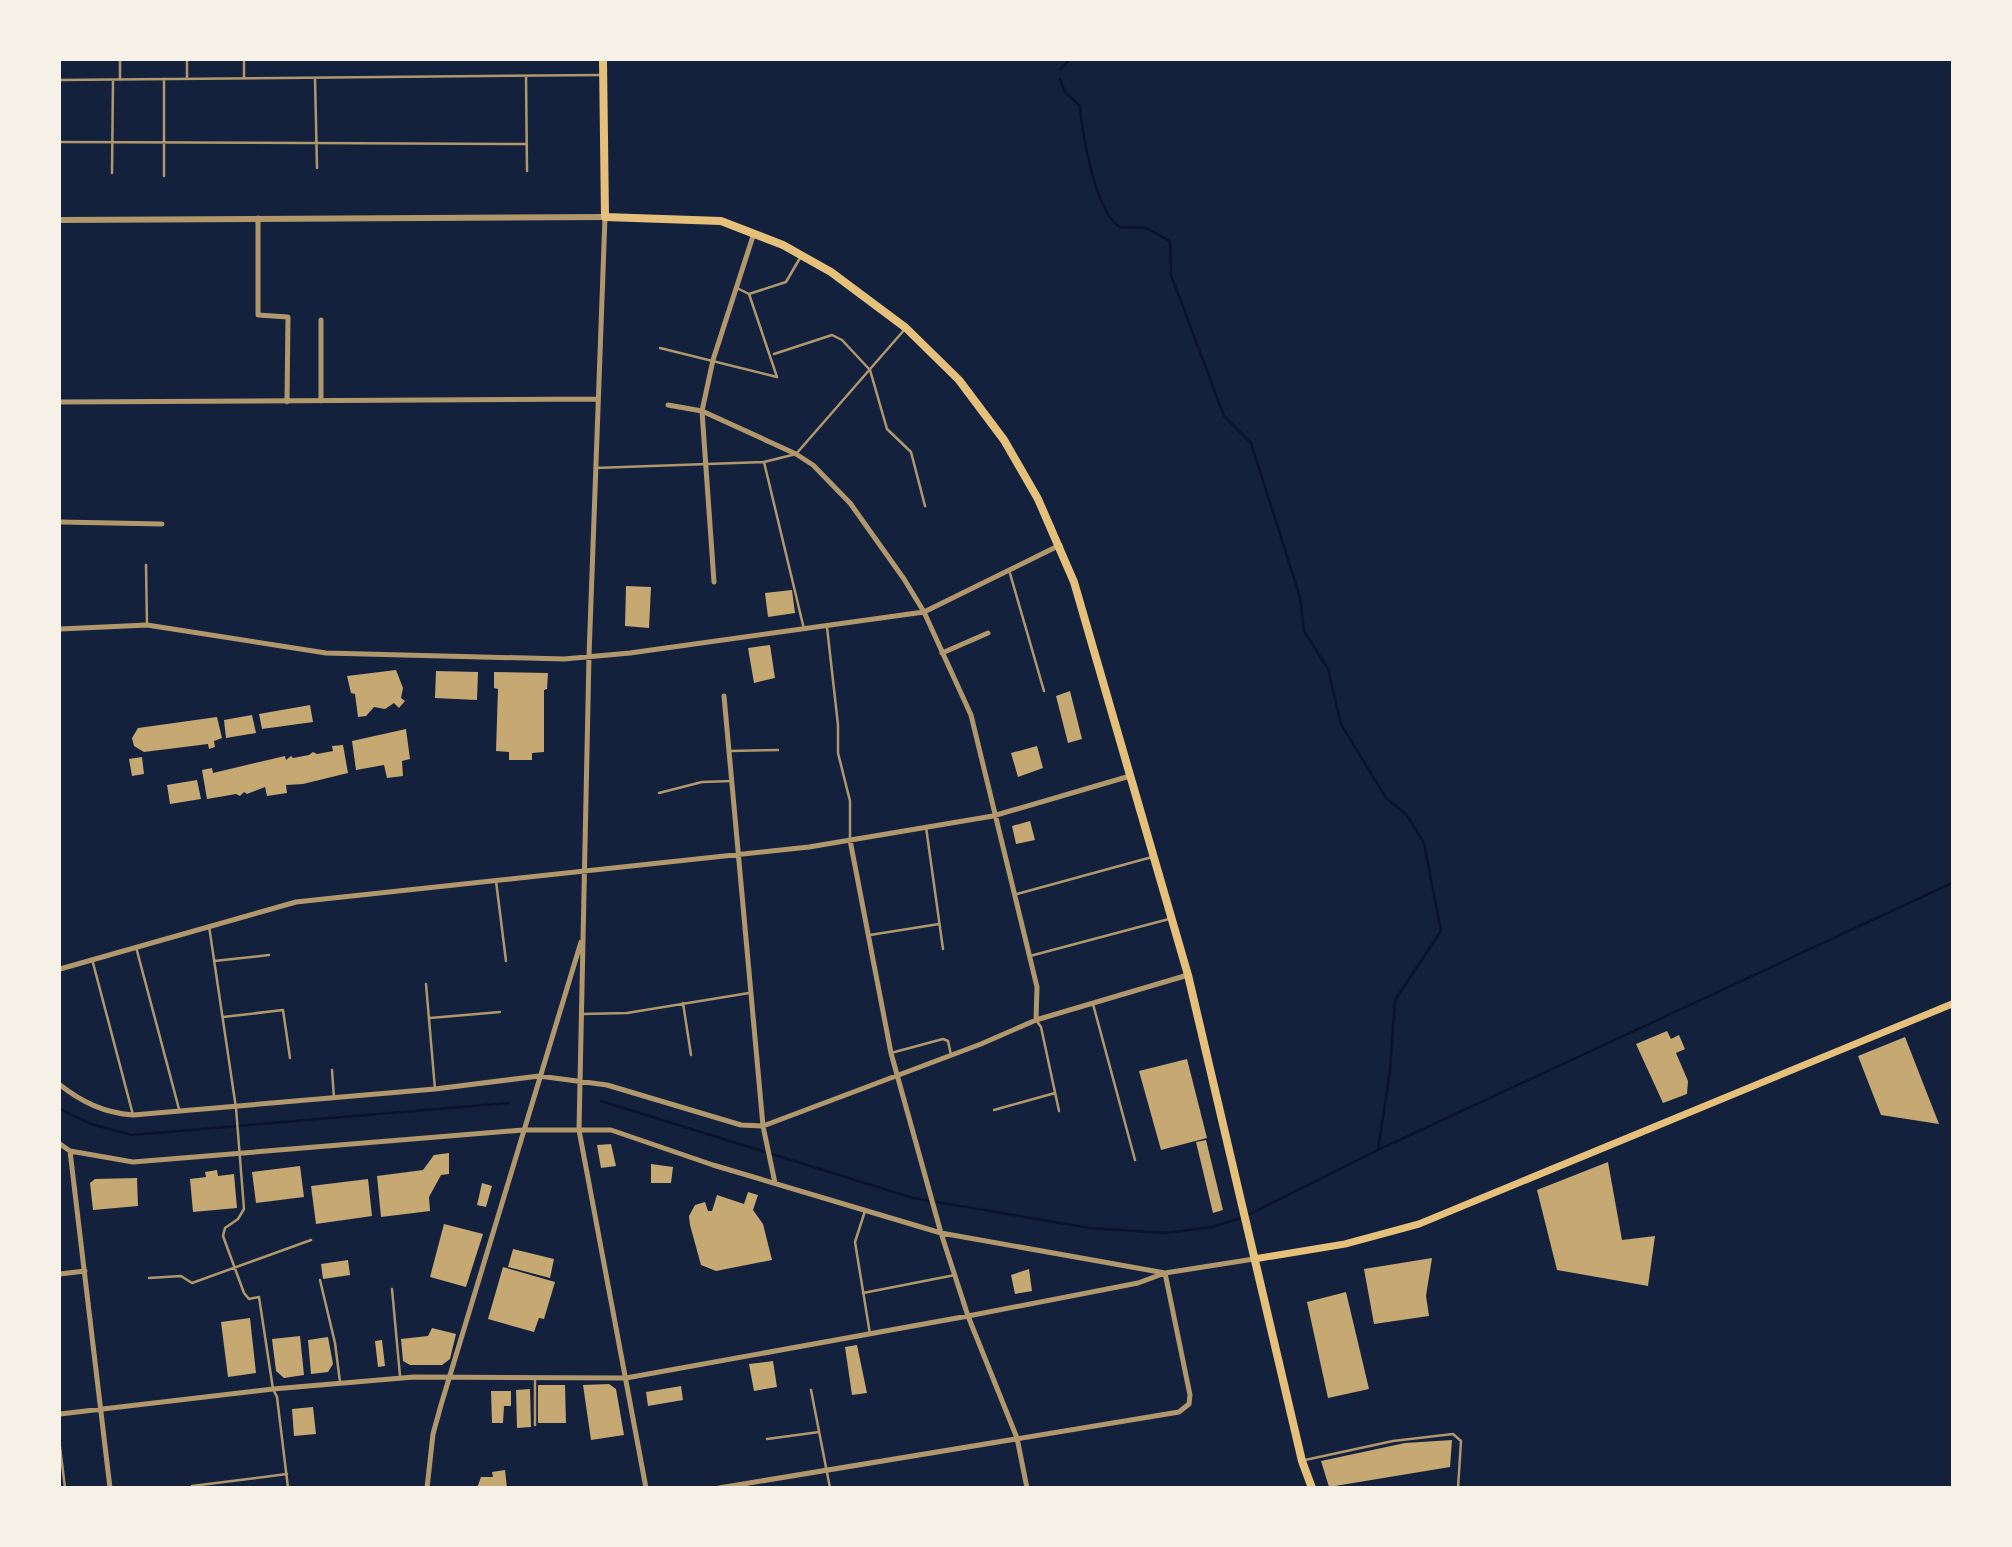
<svg xmlns="http://www.w3.org/2000/svg" width="2012" height="1547" font-family="Quicksand,sans-serif">
	<style>
		.lines { fill: none; stroke-linecap: round; stroke-linejoin: round }
		.stream { stroke: #0b132b; stroke-width: 2.5 }
		.building { fill: #c6a872 }
		.service { stroke: #b1986c; stroke-width: 2.5 }
		.minor { stroke: #b1986c; stroke-width: 5 }
		.tertiary { stroke: #b1986c; stroke-width: 6 }
		.secondary { stroke: #e5c07b; stroke-width: 7 }
		.primary { stroke: #e5c07b; stroke-width: 8 }
	</style>
	<rect width="100%" height="100%" fill="#14213d"/>
	<g class="lines">
		<path class="stream" d="M1060,70L1069,60
			M1060,79L1065,92L1080,106C1082,133 1096,214 1120,227L1146,228L1170,241L1171,275L1224,416L1251,443L1300,597L1304,631L1328,669L1341,724L1386,798L1406,814L1424,843L1441,931L1395,1000L1390,1070L1378,1150
			M601,1101L913,1198L1090,1228L1165,1233L1212,1227L1244,1217L1378,1150L1952,883
			M60,1109L91,1124L132,1135L508,1103"/>
	</g>
	<path class="building" d="M626,586L651,587L649,628L625,626Z
		M792,590L795,613L768,617L765,593Z
		M770,645L775,678L754,683L748,648Z
		M396,670L403,688L401,698L405,701L399,708L394,703L385,709L374,707L366,716L358,717L355,694L351,693L347,676Z
		M436,671L478,672L477,700L435,698Z
		M494,672L548,673L547,689L544,690V752L532,753V760H509V752L496,751L498,689L494,688Z
		M1070,691L1082,739L1068,743L1056,696Z
		M310,705L313,722L262,729L259,714Z
		M252,715L256,733L226,738L224,720Z
		M217,717L222,738L214,741L215,747L209,749L208,744L144,752L134,746L132,738L138,728Z
		M406,729L410,759L402,761L403,776L387,778L384,765L356,770L352,741Z
		M343,745L348,773L303,784L286,785L287,793L267,796L265,787L247,794L244,792L240,796L236,794L207,799L202,770L212,768L213,773L285,756L286,760L291,756L293,758L309,755L313,752L317,754L333,751L332,746Z
		M1037,746L1043,768L1018,777L1011,753Z
		M142,757L144,774L132,776L129,759Z
		M197,780L201,799L170,804L167,785Z
		M1030,821L1035,840L1016,844L1012,826Z
		M1667,1031L1671,1039L1679,1035L1685,1049L1676,1053L1688,1081L1687,1094L1663,1103L1636,1044Z
		M1905,1037L1939,1124L1881,1115L1858,1056Z
		M1187,1059L1207,1138L1161,1150L1139,1071Z
		M1206,1140L1223,1210L1213,1213L1196,1142Z
		M611,1144L616,1166L601,1168L597,1145Z
		M449,1153V1174L441,1175L429,1197L430,1211L381,1217L377,1176L423,1170L434,1155Z
		M1608,1162L1622,1240L1655,1236L1648,1286L1557,1270L1537,1190Z
		M651,1164L673,1167L671,1183H651Z
		M300,1166L304,1197L256,1203L252,1172Z
		M217,1170L218,1176L234,1174L237,1208L193,1212L190,1179L206,1177L205,1172Z
		M137,1178L138,1206L93,1210L90,1183L95,1179Z
		M368,1179L372,1216L316,1224L311,1186Z
		M482,1183L492,1186L486,1207L477,1205Z
		M748,1192L758,1195L753,1210L763,1224L772,1260L716,1271L701,1265L690,1225L689,1216L695,1205L705,1202L708,1211H712L717,1195L744,1204Z
		M444,1224L483,1234L466,1287L430,1277Z
		M513,1249L554,1259L550,1278L508,1267Z
		M1432,1258L1426,1296L1429,1316L1374,1324L1364,1269Z
		M348,1260L350,1275L323,1279L321,1264Z
		M503,1267L555,1282L544,1319L539,1318L534,1332L488,1319Z
		M1029,1269L1032,1291L1015,1294L1011,1275Z
		M1346,1292L1369,1389L1328,1398L1307,1302Z
		M250,1318L256,1373L228,1377L221,1322Z
		M432,1328L456,1334L450,1359L442,1365H410L403,1361L401,1339L428,1336Z
		M300,1336L304,1375L284,1378L276,1371L272,1339Z
		M328,1337L333,1364L328,1372L311,1374L308,1340Z
		M382,1340L385,1366L378,1367L375,1341Z
		M857,1345L867,1393L852,1395L845,1347Z
		M773,1361L777,1387L754,1391L749,1364Z
		M609,1384L616,1389L624,1435L591,1440L583,1385Z
		M538,1385H565L566,1423H538Z
		M681,1386L683,1400L648,1406L646,1392Z
		M530,1389L531,1427L517,1428L516,1390Z
		M491,1391H511V1406H504L503,1423H492Z
		M313,1407L316,1434L294,1436L292,1409Z
		M1452,1440L1450,1467L1329,1487L1321,1461L1405,1443Z
		M505,1470L507,1488H477L481,1477H493L492,1472Z"/>
	<g class="lines">
		<path class="service" d="M187,60V79
			M244,60V77
			M526,76L527,171
			M315,78L317,168
			M164,79V176
			M60,80L602,75
			M120,80V60
			M60,142L527,144
			M112,173L113,80
			M737,288L749,294L777,377
			M749,294L786,282L800,258
			M660,348L777,377
			M774,354L832,335L842,340L870,370L887,429L911,452L925,506
			M764,462L804,629
			M595,468L764,462L796,454L905,329
			M146,565L147,625
			M1009,570L1044,691
			M827,627L838,725V753L850,801V838
			M729,751L778,750
			M659,793L702,782L731,781
			M926,827L943,949
			M496,881L506,961
			M1017,894L1152,857
			M209,926L236,1108L244,1209L238,1219L225,1228L223,1236L244,1293L249,1299L259,1297L273,1389L277,1397L288,1488
			M870,935L939,924
			M136,947L179,1109
			M1030,956L1169,919
			M92,959L133,1115
			M214,961L269,955
			M426,984L435,1089
			M683,1003L691,1055
			M1093,1004L1135,1160
			M582,1014L627,1013L749,993
			M223,1017L283,1010L290,1058
			M430,1018L500,1012
			M1036,1020L1041,1027L1059,1111
			M891,1053L943,1039L948,1041L951,1055
			M332,1070L334,1098
			M994,1110L1055,1093
			M865,1211L855,1242L870,1334
			M149,1278L181,1276L192,1283L311,1240
			M320,1280L335,1343L340,1382
			M392,1289L400,1376
			M863,1293L955,1275
			M811,1390L830,1488
			M535,1425V1378
			M767,1439L819,1432
			M60,1447L65,1488
			M1305,1460L1393,1441L1453,1434L1461,1441L1458,1488
			M192,1486L287,1474"/>
		<path class="minor" d="M605,217L589,656L579,1130L646,1488
			M258,218V315L288,317L287,402
			M321,320V401
			M60,402L597,399
			M668,405L702,411L796,454L813,465L850,503L904,579L924,612L971,715L1037,987L1036,1020
			M60,522L162,524
			M714,582L702,411L713,360L754,233
			M60,629L147,625L326,653L564,659L630,653L924,612L1060,545
			M942,653L988,633
			M724,696L763,1126L775,1183
			M850,840L891,1053L941,1233L968,1316L1017,1438L1027,1488
			M60,969L296,902L809,847L993,816L1130,776
			M60,1085C82,1102 104,1113 133,1115L435,1089L539,1076L607,1085L741,1125L763,1126L981,1044L1036,1020L1188,975
			M60,1144L70,1151L133,1162L523,1130H611L713,1165L941,1233L1165,1273L1190,1395L1189,1404L1179,1412L719,1488
			M70,1151L110,1488
			M60,1274L85,1271
			M60,1414L273,1389L414,1377L626,1378L968,1316L1138,1283L1165,1273L1254,1259
			M427,1488L433,1434L441,1405L581,942"/>
		<path class="tertiary" d="M60,220L605,217"/>
		<path class="secondary" d="M1254,1259L1345,1244L1419,1224L1952,1004"/>
		<path class="primary" d="M603,60L605,217L721,221L783,245L831,272L906,328L959,380L1004,440L1038,499L1074,582L1188,975L1302,1461L1312,1488"/>
	</g>
	<rect width="2012" height="1547" fill="none" stroke="#f6f1e7" stroke-width="122"/>
</svg>
